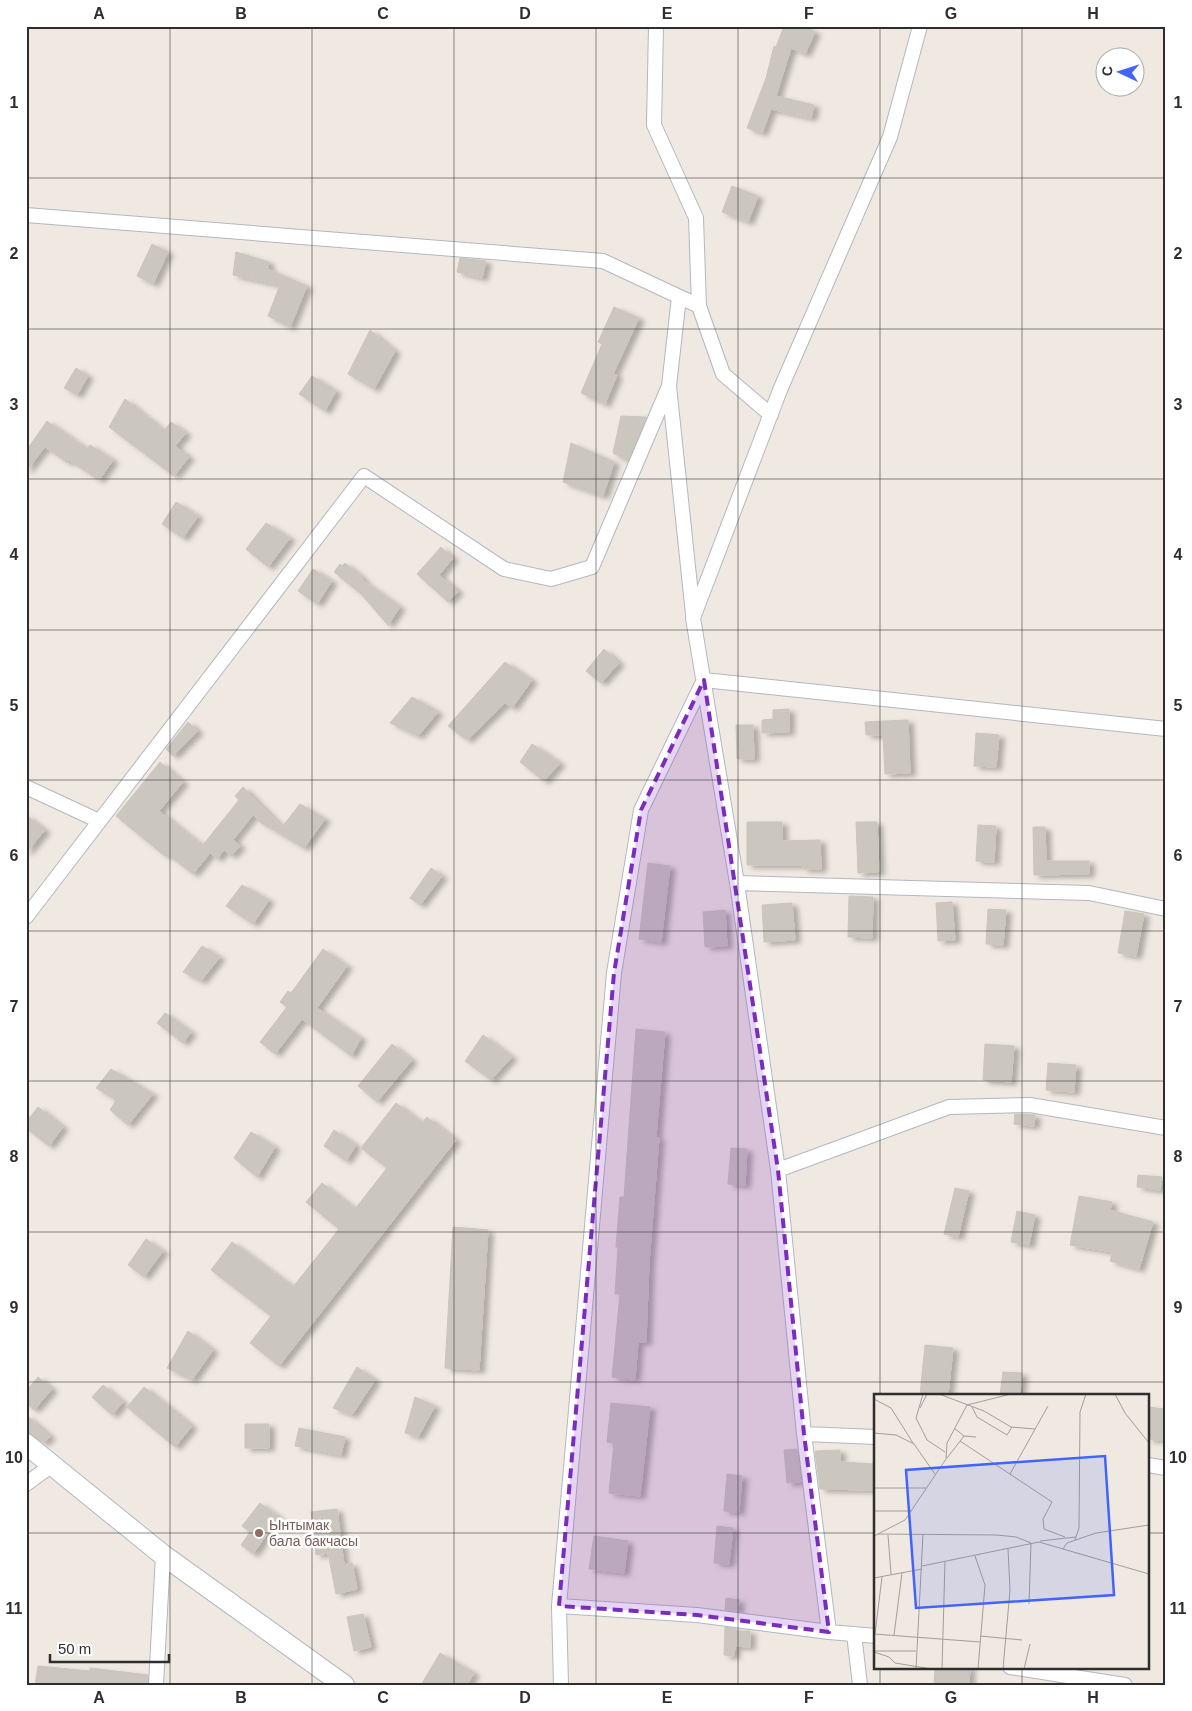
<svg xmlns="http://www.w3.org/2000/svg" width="1192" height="1711" font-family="Helvetica,sans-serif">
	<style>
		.building { fill: #cbc7bf; stroke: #cbc5ba; filter: url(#shadow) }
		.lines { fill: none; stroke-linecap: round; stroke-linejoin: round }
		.street-casing { stroke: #b4b7c1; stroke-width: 16 }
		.secondary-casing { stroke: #b4b7c1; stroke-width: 22 }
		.street { stroke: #fff; stroke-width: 14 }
		.secondary { stroke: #fff; stroke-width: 20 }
		.marked { fill: #7b2cbf; fill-opacity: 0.2; stroke: #7b2cbf; stroke-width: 4; stroke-dasharray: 10 6; stroke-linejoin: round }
		.grid { fill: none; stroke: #2e2e2e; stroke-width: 1; stroke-opacity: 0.55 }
		.education-dot { fill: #8d6e63; stroke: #fff; stroke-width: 2 }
		.labels { text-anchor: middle; stroke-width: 5; stroke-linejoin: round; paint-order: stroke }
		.education-label { font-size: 14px; fill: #785e54; stroke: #fff; text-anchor: start }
		.inset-road { fill: none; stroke: #a29e99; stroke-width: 1 }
		.view { fill: #4264fb; fill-opacity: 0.15; stroke: #4264fb; stroke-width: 2.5 }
		.inset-edge { fill: none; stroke: #2e2e2e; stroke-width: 2.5 }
		.neatline { fill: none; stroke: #2e2e2e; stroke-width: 2 }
		.grid-label { font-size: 16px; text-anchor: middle; font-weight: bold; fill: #2e2e2e }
	</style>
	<defs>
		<filter id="shadow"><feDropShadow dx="5.5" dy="3" stdDeviation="2.5" flood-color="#0004"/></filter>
	</defs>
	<rect width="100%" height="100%" fill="#efe9e1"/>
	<path class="building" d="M784,26H802L815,32L805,54L791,48L776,96L814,105L811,118L771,109L762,133L747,128L766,78L774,46L776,47Z
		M732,186L758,196L748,222L722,212Z
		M152,244L168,252L153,284L137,276Z
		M236,252L269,262L268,269L307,286L290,327L268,316L280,285L233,275Z
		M460,258L486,261L482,278L457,272Z
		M614,307L639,318L613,374L617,375L605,404L581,393L602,344L598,342Z
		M370,330L395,351L374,389L348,374Z
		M76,368L88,376L77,395L64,388Z
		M312,376L336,391L325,411L299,394Z
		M125,399L164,431L171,422L186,433L175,446L189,457L174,476L109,427Z
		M621,416L646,417L628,461L613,453Z
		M47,421L87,449L90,445L113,460L99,480L69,460L68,463L45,447L26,471V451Z
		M571,443L614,462L603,496L563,482Z
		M176,502L198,516L183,538L162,524Z
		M266,523L290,538L268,567L246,549Z
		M441,547L453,558L439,575L458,591L448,602L417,574Z
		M345,563L363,578L362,580L400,607L388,625L361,594L334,572L340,564L342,566Z
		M313,569L332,581L317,604L298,591Z
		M604,649L619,663L601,683L586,671Z
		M505,662L532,680L512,708L505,703L467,740L448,726Z
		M412,697L438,712L418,736L390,723Z
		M789,709V732L762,733V720L773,719V710Z
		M908,720L910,773L885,774L883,735H866L865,722Z
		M188,722L198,731L173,756L166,749Z
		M736,725H753L754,759H737Z
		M976,733L999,735L996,767L974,766Z
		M532,744L560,763L544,781L520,762Z
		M160,762L183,782L159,811L202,846L239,800L235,796L243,787L282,827L300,804L325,819L304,848L260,822L253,815L233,840L240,846L231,856L224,850L217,859L210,853L193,874L167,854L165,856L116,816Z
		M26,815L45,830L26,853Z
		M747,822H782V841L820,840L821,869H803V865H747Z
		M856,822H877L879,872L858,873Z
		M978,825L996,826L994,862L976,861Z
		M1033,827H1045L1046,861H1089V874L1034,875Z
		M648,863L670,866L661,942L639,939Z
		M431,868L442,876L420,905L410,898Z
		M242,885L269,900L253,924L226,906Z
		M849,896L873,897L872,938L848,937Z
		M952,902L955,940L938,941L936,903Z
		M792,903L795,940L764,942L762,905Z
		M988,909L1006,910L1003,945L986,944Z
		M725,910L727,946L705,947L703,912Z
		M1125,911L1144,914L1136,956L1118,953Z
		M202,946L220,957L201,981L183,972Z
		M323,949L347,966L317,1008L361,1038L351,1056L302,1019L275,1054L260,1042L287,1007L280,1002L288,991L291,993Z
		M165,1013L191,1032L183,1043L157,1023Z
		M636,1029L665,1032L656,1137L659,1138L649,1263L646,1342H638L635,1379L612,1377L620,1294H615L618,1247H616L620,1197H624Z
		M483,1035L512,1057L491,1080L465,1061Z
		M392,1044L412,1060L377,1102L358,1086Z
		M985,1044L1014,1046L1011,1082L983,1080Z
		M1048,1063L1076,1065L1074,1092L1046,1090Z
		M111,1069L153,1094L128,1125L110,1110L116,1100L96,1088Z
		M396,1103L422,1123L427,1117L456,1140L279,1366L250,1343L271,1316L211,1270L232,1242L293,1287L339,1229L306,1202L322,1183L355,1209L387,1168L361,1148Z
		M38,1107L63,1127L49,1146L26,1128V1122Z
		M1015,1114L1035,1115L1034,1126L1014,1124Z
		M334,1130L356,1145L346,1161L324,1146Z
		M251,1132L275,1147L257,1177L234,1158Z
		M731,1148L747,1149L745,1185L728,1184Z
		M1138,1175L1162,1177L1160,1190L1137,1187Z
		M955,1188L969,1191L958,1237L944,1234Z
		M1079,1196L1112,1202L1110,1210L1153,1222L1139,1269L1110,1261L1113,1252L1070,1245Z
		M1017,1211L1035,1215L1029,1245L1011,1242Z
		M453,1227L488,1230L479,1370L445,1368Z
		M146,1239L163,1251L144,1277L128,1265Z
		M188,1331L213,1350L192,1380L167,1368Z
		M925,1345L953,1348L948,1395H920Z
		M357,1367L375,1380L352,1415L333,1408Z
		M1003,1372L1022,1373L1020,1395H1000Z
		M38,1377L52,1389L34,1410L26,1403V1391Z
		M103,1385L123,1402L112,1415L92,1397Z
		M144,1387L192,1426L175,1447L127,1407Z
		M415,1397L435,1406L418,1437L405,1433Z
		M611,1403L650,1407L640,1496L609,1493L614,1443L607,1442Z
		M1148,1407L1165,1409L1162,1440L1148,1439Z
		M26,1415L50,1436L44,1443L26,1432Z
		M245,1424H269V1448H245Z
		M299,1428L345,1437L341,1455L295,1446Z
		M797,1449L801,1482L787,1483L784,1450Z
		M840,1450V1462L875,1464L873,1490L820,1489L815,1451Z
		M727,1474L742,1476L739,1512L724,1511Z
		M260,1503L279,1517L253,1554L241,1545L250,1532L242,1526Z
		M337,1509L344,1565L352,1563L357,1589L336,1594L328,1553L316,1555L311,1512Z
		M717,1526L733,1528L729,1564L714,1563Z
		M594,1536L628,1541L624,1573L589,1569Z
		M726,1598L739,1600L738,1611L725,1610Z
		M363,1614L371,1647L354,1651L347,1617Z
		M725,1627L736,1629V1631H750V1647L735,1646L734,1656L724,1655Z
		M440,1653L474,1673L467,1685H421Z
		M38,1666L90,1671V1668L148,1675L147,1685H35Z
		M935,1667H970L969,1685H934Z"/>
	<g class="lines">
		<defs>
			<path id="street" d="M656,26L654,125L696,218L699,306L723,374L771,415
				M26,215L603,261L699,306
				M679,297L669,386L693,614
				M26,787L99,821
				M737,883L1089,893L1166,909
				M26,917L364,476L504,569L551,579L592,567L669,386
				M778,1170L949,1107L1030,1105L1166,1128
				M804,1434L876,1437
				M1148,1465L1166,1468
				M26,1484L52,1465
				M559,1606L697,1615L829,1632L876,1636
				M829,1632L804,1434L778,1170L737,883L693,618L780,390L890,137L920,26
				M854,1634L860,1685
				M1010,1667L1125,1685
				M156,1685L163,1555
				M561,1685L559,1606L614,973L641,810L704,680L1166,729"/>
			<path id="secondary" d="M26,1444L163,1555L344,1685"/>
		</defs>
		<use href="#street" class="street-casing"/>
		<use href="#secondary" class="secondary-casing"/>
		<use href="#street" class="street"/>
		<use href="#secondary" class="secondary"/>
	</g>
	<path class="marked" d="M704,680L778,1170L804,1434L829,1632L697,1615L559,1606L614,973L641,810Z"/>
	<path class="grid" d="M170,26V1685M312,26V1685M454,26V1685M596,26V1685M738,26V1685M880,26V1395M1022,26V1395M26,178H1166M26,329H1166M26,479H1166M26,630H1166M26,780H1166M26,931H1166M26,1081H1166M26,1232H1166M26,1382H1166M26,1533H876M1148,1533H1166M880,1667V1685M1022,1667V1685"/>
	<circle class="education-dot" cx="259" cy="1533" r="5"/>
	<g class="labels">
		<g class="education-label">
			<text x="269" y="1530">Ынтымак<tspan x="269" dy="16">бала бакчасы</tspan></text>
		</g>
	</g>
	<g transform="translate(874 1394)">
		<rect width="275" height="275" fill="#efe9e1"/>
		<path class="inset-road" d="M49,0L42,24L53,46L71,58M65,0L110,17L137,33L161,35M241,0L251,19L275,49M0,5L17,14L39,49M98,13L103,23L133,41L138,33M46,14L53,0M80,34L90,42L102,43M0,39L22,41L40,50L61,80M86,47L178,108L169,125L170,135L191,143M73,64L90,42M136,80L174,12M0,94H52M0,117H37M4,140L123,141L142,143L157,149L155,210M14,141L17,180M0,142L31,126L72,65L73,49L93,11L137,0M201,146L205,134L206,18L212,0M166,147L202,143M189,155L193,149L222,139L275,131M101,162L111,191L104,275M48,172L165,148L275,180M0,184L48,175M0,240L106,248M1,240L8,183M20,241L28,179M106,242L148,246M0,257H42M0,258L15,263L21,269L58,275M42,275L49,140M68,275L71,167M129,275L136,196L134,155M150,275L156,250"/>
		<path class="view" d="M231,62L240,201L42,214L32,76Z"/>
		<rect width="275" height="275" class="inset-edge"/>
	</g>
	<rect width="1192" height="1711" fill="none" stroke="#ffffff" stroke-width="55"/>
	<g transform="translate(1120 72) rotate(274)"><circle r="24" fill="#ffffff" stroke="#ababab"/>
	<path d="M0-4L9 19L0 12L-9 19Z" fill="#4264fb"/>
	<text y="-8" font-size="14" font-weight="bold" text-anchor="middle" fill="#2e2e2e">С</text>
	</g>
	<path d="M50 1654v8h119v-8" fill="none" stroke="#2e2e2e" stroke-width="2.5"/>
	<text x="58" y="1654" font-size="15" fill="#2e2e2e" stroke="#ffffff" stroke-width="4" paint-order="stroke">50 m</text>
	<rect x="28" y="28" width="1136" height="1656" class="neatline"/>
	<g class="grid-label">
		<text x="99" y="19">A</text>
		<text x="241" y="19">B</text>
		<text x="383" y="19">C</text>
		<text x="525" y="19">D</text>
		<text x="667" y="19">E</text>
		<text x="809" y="19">F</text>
		<text x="951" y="19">G</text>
		<text x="1093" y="19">H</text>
		<text x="14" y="108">1</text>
		<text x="1178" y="108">1</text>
		<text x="14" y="259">2</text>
		<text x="1178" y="259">2</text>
		<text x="14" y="410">3</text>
		<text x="1178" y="410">3</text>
		<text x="14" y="560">4</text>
		<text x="1178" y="560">4</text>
		<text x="14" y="711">5</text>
		<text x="1178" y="711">5</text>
		<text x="14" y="861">6</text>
		<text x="1178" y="861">6</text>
		<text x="14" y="1012">7</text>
		<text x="1178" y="1012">7</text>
		<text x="14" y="1162">8</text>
		<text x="1178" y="1162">8</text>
		<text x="14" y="1313">9</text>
		<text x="1178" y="1313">9</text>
		<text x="14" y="1463">10</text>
		<text x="1178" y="1463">10</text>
		<text x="14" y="1614">11</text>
		<text x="1178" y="1614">11</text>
		<text x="99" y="1703">A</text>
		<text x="241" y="1703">B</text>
		<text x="383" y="1703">C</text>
		<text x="525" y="1703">D</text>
		<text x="667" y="1703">E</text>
		<text x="809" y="1703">F</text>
		<text x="951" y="1703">G</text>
		<text x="1093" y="1703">H</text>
	</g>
</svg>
